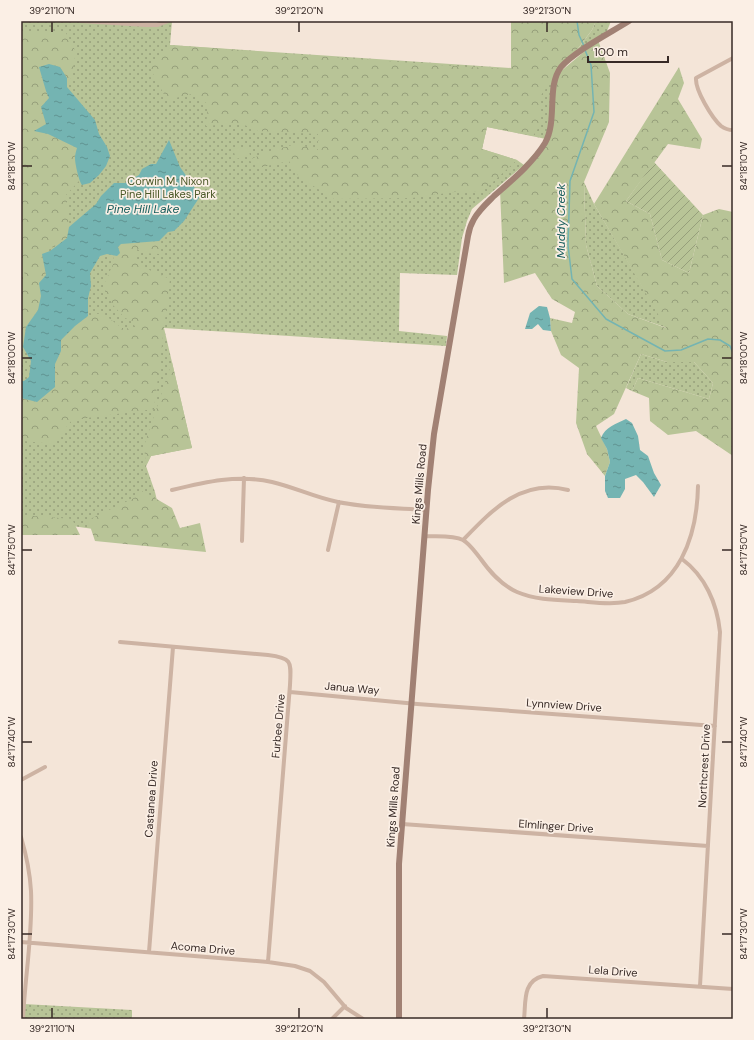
<svg xmlns="http://www.w3.org/2000/svg" width="754" height="1040" font-family="'DM Sans',sans-serif">
	<style>
		.grass { fill: url(#grass-dots) }
		.forest { fill: url(#forest-crowns) }
		.garden { fill: url(#garden-furrows) }
		.pitch { fill: #b8c497 }
		.water { fill: url(#water-ripples) }
		.lines { fill: none; stroke-linecap: round; stroke-linejoin: round }
		.stream { stroke: #74b4b2; stroke-width: 1.5 }
		.street { stroke: #cdb3a3; stroke-width: 4 }
		.secondary { stroke: #a18174; stroke-width: 6 }
		.ticks { fill: none; stroke: #372a26; stroke-width: 1.5 }
		.labels { text-anchor: middle; stroke-width: 3.5; stroke-linejoin: round; paint-order: stroke }
		.park-label { font-size: 11px; fill: #4a5827; stroke: #fbefe5 }
		.street-label { font-size: 11px; fill: #372a26; stroke: #fbefe5 }
		.water-label { font-size: 12px; font-style: italic; fill: #175d5c; stroke: #fbefe5 }
		.neatline { fill: none; stroke: #372a26; stroke-width: 1.5 }
		.ticks-label { font-size: 10px; text-anchor: middle; fill: #372a26 }
	</style>
	<defs>
		<pattern id="grass-dots" width="8" height="8" patternUnits="userSpaceOnUse"><rect width="8" height="8" fill="#b8c497"/><path d="M2 2h.1M6 6h.1" fill="none" stroke="#969f7b" stroke-width="1.8" stroke-linecap="round"/></pattern>
		<pattern id="forest-crowns" width="20" height="18" patternUnits="userSpaceOnUse"><rect width="20" height="18" fill="#b8c497"/><path d="M2 6a3 3 0 1 1 6 0M12 15a3 3 0 1 1 6 0" fill="none" stroke="#969f7b"/></pattern>
		<pattern id="garden-furrows" width="10" height="10" patternUnits="userSpaceOnUse"><rect width="10" height="10" fill="#b8c497"/><path d="M-1 1l2-2M0 10L10 0M9 11l2-2" fill="none" stroke="#969f7b"/></pattern>
		<pattern id="water-ripples" width="26" height="14" patternUnits="userSpaceOnUse"><rect width="26" height="14" fill="#74b4b2"/><path d="M2 4q2-2 4 0t4 0M15 11q2-2 4 0t4 0" fill="none" stroke="#609391"/></pattern>
	</defs>
	<rect width="100%" height="100%" fill="#f4e5d8"/>
	<path class="grass" d="M21,21H81L146,25L172,21L170,45L556,71L546,139L487,127L482,149L517,160L524,165L472,209L467,221L462,238L457,275L400,273L399,331L447,336L446,346L164,328L192,448L151,456L146,466L155,492L166,539L21,519Z
		M596,21H611L605,36L571,58L592,30Z
		M584,182L594,204L667,328L628,314L597,286L586,245Z
		M641,354L667,362H694L713,383L709,399L638,378L632,391L626,388Z
		M24,1004L132,1010V1019H23Z"/>
	<path class="forest" d="M511,21H596L592,30L560,72L598,40L610,73L609,122L584,182L586,245L597,286L628,314L666,328L594,204L679,67L684,83L678,99L702,139L700,149L668,144L626,201L650,214L662,260L689,273L703,215L719,209L733,212V456L696,431L668,435L650,421L649,398L632,391L638,378L709,399L713,383L694,362H667L641,354L614,414L596,426L607,449L610,462L605,476L587,454L576,423L579,368L561,355L551,331L550,318L572,323L575,312L552,299L535,273L504,283L500,190L545,142L556,75L539,98L541,124L533,136L487,127L482,149L517,160L483,191L454,192L412,198L334,199L299,177L289,161L258,168L249,160L270,151L296,144L318,150V134L258,131L240,123L206,126L208,104L192,94L167,100L150,68L170,45L467,67L511,69Z
		M21,33H66L76,52L70,83L61,69L46,91L49,98L41,107L46,124L34,131L48,134L77,148C74,162 79,167 79,181L66,195L69,227L67,238L42,254L46,275L39,283L41,296L38,310L26,327L23,347L21,343V318L24,313C20,300 20,288 25,274L21,269Z
		M159,241V254L143,253L137,249L136,262L153,272L170,279L154,409L72,420L53,444L24,441L21,443V398L37,402L55,387V364L61,351V340L75,326L88,316L102,313L122,328L137,329L130,320L125,318L111,303V297L105,293V282L114,262L113,255L117,256L118,247L121,244Z
		M172,362L192,448L151,456L146,466L144,446Z
		M143,491L172,508L180,528L200,523L206,552L95,541L88,520L134,498Z
		M21,515L72,519L80,535H21Z"/>
	<path class="garden" d="M654,162L703,215L689,273L662,260L650,214L626,201Z"/>
	<path class="pitch" d="M247,146L250,155L236,159L233,149Z"/>
	<path class="water" d="M49,64L60,67L67,78V87L95,120L99,134L107,147L110,156L106,166L99,175L90,183L82,185C79,181 75,164 75,158C75,155 76,151 77,148L48,134L34,131L46,124L41,107L49,98L46,91L39,67Z
		M169,140L180,167L199,194V198L184,221L174,231L168,232L159,241L121,244L118,247L120,253L117,256L107,254L100,256L90,273L91,286L88,298V316L75,326L61,340V351L55,364V387L37,402L21,398V381H24L29,377L31,361L23,347L26,327L38,310L41,296L39,283L46,275L42,254L50,251L67,238L69,227L96,204L101,196L114,183H125L139,175L142,169L151,164H156Z
		M539,306L547,307L550,318L551,331L543,330L538,324L532,329H525L530,313Z
		M626,419L632,423L638,436L640,450L648,456L654,473L661,485L654,497L643,482L636,475L625,479V489L620,498H608L605,491V476L610,462L607,449L601,438C605,427 616,424 626,419Z"/>
	<g class="lines">
		<path class="stream" d="M577,21L579,35L584,46
			M585,50L591,65L594,112L570,181L568,245L572,279L606,319L665,351L681,350L708,339L720,340L730,346L733,353"/>
		<path class="street" d="M81,21L146,25H157L168,21
			M733,58L696,78C695,90 712,118 721,126C725,129 729,130 733,130
			M172,490C205,482 238,474 272,482C294,487 316,498 338,502C367,508 397,508 426,510
			M424,536C436,537 453,535 463,540C470,544 475,552 480,558C490,572 501,585 517,592C536,600 557,600 577,601C592,602 609,605 625,602C680,589 697,536 698,486
			M463,540C492,510 522,478 568,490
			M242,541L244,478
			M328,550L339,502
			M682,559C705,576 717,603 720,632L700,986
			M120,642L268,655C293,658 291,662 290,685L268,962
			M290,692L417,704L715,726
			M21,780L45,767
			M402,824L708,846
			M21,837C26,854 30,873 31,891C33,933 25,976 23,1019
			M21,942L268,962L295,966L310,971L324,982L346,1008L363,1019
			M149,952L173,647
			M332,1019L345,1006
			M524,1019C526,1003 522,981 543,976L733,989"/>
		<path class="secondary" d="M399,1019V864L428,490L434,434L468,236C469,230 471,224 474,219C479,210 487,203 494,196C512,180 532,164 545,143C558,120 546,87 561,67C575,51 610,33 629,21"/>
	</g>
	<path class="ticks" d="M52,22V32M299,22V32M547,22V32M22,166H32M722,166H732M22,358H32M722,358H732M22,550H32M722,550H732M22,742H32M722,742H732M22,934H32M722,934H732M52,1008V1018M299,1008V1018M547,1008V1018"/>
	<g class="labels">
		<g class="park-label">
			<text x="168" y="185">Corwin M. Nixon<tspan x="168" dy="13">Pine Hill Lakes Park</tspan></text>
		</g>
		<g class="street-label">
			<text transform="translate(419 484) rotate(-85)" y="4">Kings Mills Road</text>
			<text transform="translate(576 591) rotate(4)" y="4">Lakeview Drive</text>
			<text transform="translate(352 688) rotate(5)" y="4">Janua Way</text>
			<text transform="translate(564 705) rotate(4)" y="4">Lynnview Drive</text>
			<text transform="translate(278 726) rotate(-85)" y="4">Furbee Drive</text>
			<text transform="translate(704 766) rotate(-87)" y="4">Northcrest Drive</text>
			<text transform="translate(151 799) rotate(-86)" y="4">Castanea Drive</text>
			<text transform="translate(393 807) rotate(-86)" y="4">Kings Mills Road</text>
			<text transform="translate(556 826) rotate(4)" y="4">Elmlinger Drive</text>
			<text transform="translate(203 948) rotate(5)" y="4">Acoma Drive</text>
			<text transform="translate(613 971) rotate(4)" y="4">Lela Drive</text>
		</g>
		<g class="water-label">
			<text x="143" y="213">Pine Hill Lake</text>
			<text transform="translate(561 221) rotate(-90)" y="4">Muddy Creek</text>
		</g>
	</g>
	<rect width="754" height="1040" fill="none" stroke="#fbefe5" stroke-width="44"/>
	<path d="M588 56v6h80v-6" fill="none" stroke="#372a26" stroke-width="2"/>
	<text x="594" y="56" font-size="12" fill="#372a26" stroke="#fbefe5" stroke-width="3" paint-order="stroke">100 m</text>
	<rect x="22" y="22" width="710" height="996" class="neatline"/>
	<g class="ticks-label">
		<text x="52" y="14">39°21'10"N</text>
		<text x="299" y="14">39°21'20"N</text>
		<text x="547" y="14">39°21'30"N</text>
		<text transform="translate(743 166) rotate(-90)" y="4">84°18'10"W</text>
		<text transform="translate(11 166) rotate(-90)" y="4">84°18'10"W</text>
		<text transform="translate(743 358) rotate(-90)" y="4">84°18'00"W</text>
		<text transform="translate(11 358) rotate(-90)" y="4">84°18'00"W</text>
		<text transform="translate(11 550) rotate(-90)" y="4">84°17'50"W</text>
		<text transform="translate(743 550) rotate(-90)" y="4">84°17'50"W</text>
		<text transform="translate(743 742) rotate(-90)" y="4">84°17'40"W</text>
		<text transform="translate(11 742) rotate(-90)" y="4">84°17'40"W</text>
		<text transform="translate(743 934) rotate(-90)" y="4">84°17'30"W</text>
		<text transform="translate(11 934) rotate(-90)" y="4">84°17'30"W</text>
		<text x="52" y="1032">39°21'10"N</text>
		<text x="299" y="1032">39°21'20"N</text>
		<text x="547" y="1032">39°21'30"N</text>
	</g>
</svg>
